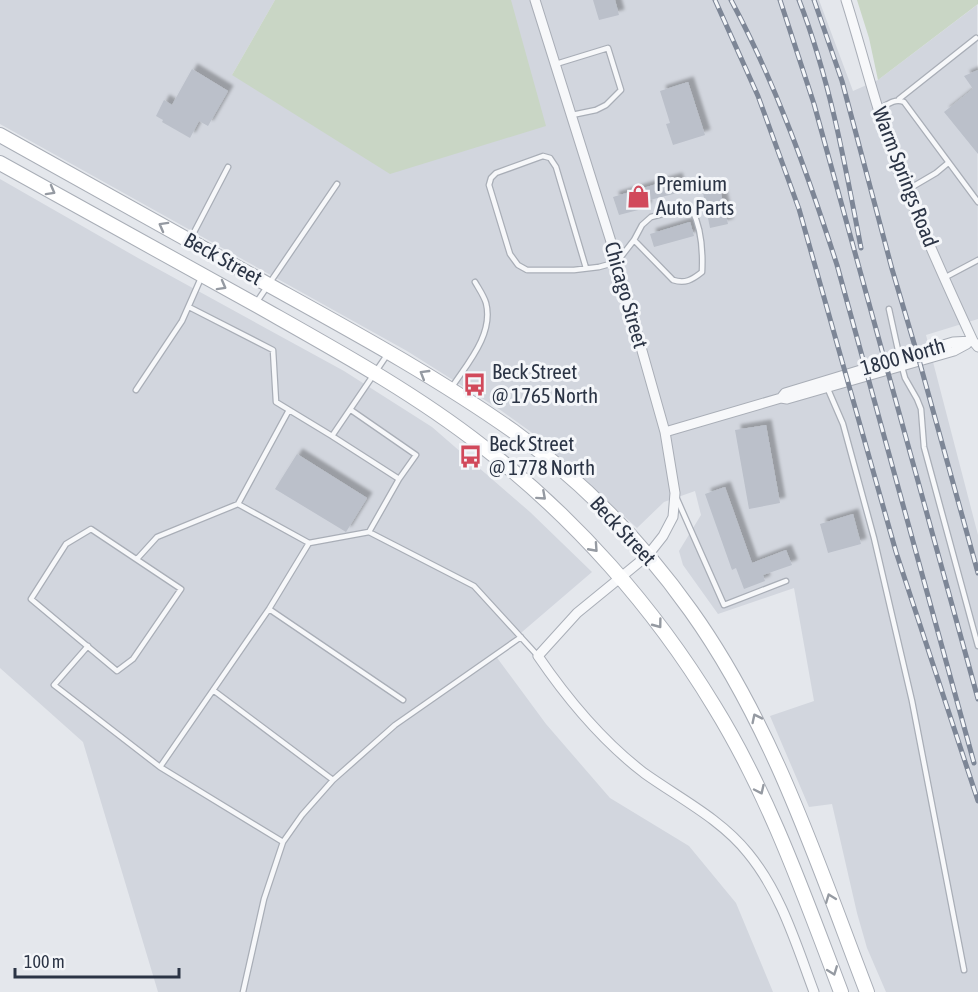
<svg xmlns="http://www.w3.org/2000/svg" width="978" height="992" font-family="'Asap Condensed',sans-serif">
	<style>
		.built { fill: #d2d6de }
		.green { fill: #c9d6c5 }
		.building { fill: #bbc0ca; filter: url(#shadow) }
		.lines { fill: none; stroke-linecap: round; stroke-linejoin: round }
		.lane-casing { stroke: #a9aeb7; stroke-width: 7 }
		.street-casing { stroke: #a9aeb7; stroke-width: 11 }
		.secondary-casing { stroke: #a9aeb7; stroke-width: 16 }
		.lane { stroke: #f7f8fa; stroke-width: 4.5 }
		.street { stroke: #f7f8fa; stroke-width: 9 }
		.secondary { stroke: #fff; stroke-width: 14 }
		.rail-casing { stroke: #7d8696; stroke-width: 5 }
		.rail { stroke: #f4f6f9; stroke-width: 3; stroke-dasharray: 9; stroke-linecap: butt }
		.oneway { stroke: #959aa2 }
		.labels { text-anchor: middle; stroke-width: 6; stroke-linejoin: round; paint-order: stroke }
		.street-label { font-size: 21px; fill: #2b3445; stroke: #f4f6f9 }
		.poi-label { font-size: 21px; fill: #2b3445; stroke: #f4f6f9; text-anchor: start }
	</style>
	<defs>
		<filter id="shadow"><feDropShadow dx="5.5" dy="-5.5" stdDeviation="1.5" flood-color="#0004"/></filter>
	</defs>
	<rect width="100%" height="100%" fill="#e4e7ec"/>
	<path class="built" d="M0,0H275L232,75L509,0H819L853,91L878,80L977,5L978,319L926,335L978,535V992H886L867,948L857,913L832,804L809,807L770,716L814,701L794,588L718,614L683,565L679,551L701,515L695,491L664,502L637,528L531,432L499,409L407,351L0,124Z
		M0,179L138,258L344,371L432,427L530,512L592,572L495,655L546,724L610,798L689,846L736,903L773,992H158L83,742L0,668Z"/>
	<path class="green" d="M275,0H511L546,126L390,174L232,75Z
		M857,0H978V4L878,80L869,38Z"/>
	<path class="building" d="M593,0H615L619,15L599,20Z
		M192,69L228,91L208,126L199,121L190,138L162,122L163,120L156,116L164,100L172,105Z
		M978,70V154L944,112L973,89L964,76Z
		M688,82L705,135L673,145L666,124L670,123L660,91Z
		M677,178L681,192L646,201V208L619,215L613,197Z
		M720,189L728,224L710,228L703,193Z
		M690,222L694,236L654,247L650,234Z
		M766,425L780,503L749,509L735,430Z
		M297,454L367,498L346,532L275,489Z
		M725,487L752,563L786,550L792,565L763,575L765,581L744,589L736,568L732,570L705,494Z
		M853,514L861,544L828,553L820,524Z"/>
	<g class="lines">
		<defs>
			<path id="lane" d="M556,64L608,48L621,90L606,105L596,110L572,115
				M899,99L976,38
				M878,110C887,105 894,98 904,102L978,202
				M907,190L936,173L948,163
				M191,238L228,167
				M586,268L556,167L550,158L543,156L496,173L491,178L489,185L510,254L518,265L527,270H574L599,267L617,262L634,240L642,225L651,217L686,208L692,210C702,229 703,251 702,272C692,280 685,284 673,280L634,240
				M944,278L978,260
				M256,303L337,184
				M189,307L273,350L276,402L332,436L387,355
				M889,309L900,359
				M902,367L905,378L917,399L921,409L924,447L978,646
				M452,387C467,364 494,334 486,303C484,296 479,289 475,282
				M827,387L843,424L874,538L912,701L964,970
				M136,390L182,321L201,278
				M351,410L416,455L399,479L369,532L474,586L538,656
				M332,436L399,479
				M677,499L724,605L786,581
				M238,504L309,543L369,532
				M91,529L181,589L133,659L117,671L31,599L66,544Z
				M137,559L157,537L238,504L289,410
				M269,609L403,700
				M88,646L54,685L160,767
				M213,690L333,780
				M283,842L160,767L269,609L309,543
				M243,992L264,899L283,842L302,815L333,780L395,725L521,637"/>
			<path id="street" d="M535,0L613,248L665,432L675,493L673,517L663,536L648,555L577,613L538,656C568,700 601,740 644,773C679,798 721,819 748,853C781,893 796,944 814,992
				M846,0C864,57 878,116 899,172C922,229 947,285 973,341L978,347
				M781,398L787,399L954,351L967,344
				M665,432L781,398L785,393L953,342L973,341"/>
			<path id="secondary" d="M0,135C89,184 178,234 267,284C350,330 435,376 513,431C581,480 642,542 691,611C773,726 817,862 867,992
				M0,163C86,211 172,258 258,306C334,349 413,392 482,446C574,517 654,607 714,706C769,795 804,895 841,992"/>
		</defs>
		<use href="#lane" class="lane-casing"/>
		<use href="#street" class="street-casing"/>
		<use href="#secondary" class="secondary-casing"/>
		<use href="#lane" class="lane"/>
		<use href="#street" class="street"/>
		<use href="#secondary" class="secondary"/>
		<defs>
			<path id="rail" d="M715,0L758,96L799,209L896,552L978,801
				M731,0C776,84 808,175 837,265L974,763
				M780,0L814,104L978,699
				M799,0C830,80 845,164 861,248
				M814,0L842,81L892,269L919,360L978,573"/>
		</defs>
		<use href="#rail" class="rail-casing"/>
		<use href="#rail" class="rail"/>
	</g>
	<defs><path id="oneway-chevron" d="M-2-3.5L2.5 0L-2 3.5" fill="none" stroke-width="1.6" stroke-linecap="round" stroke-linejoin="round" transform="scale(1.5)"/></defs>
	<g class="oneway">
		<use href="#oneway-chevron" transform="translate(51 191) rotate(29)"/>
		<use href="#oneway-chevron" transform="translate(163 226) rotate(-151)"/>
		<use href="#oneway-chevron" transform="translate(222 286) rotate(29)"/>
		<use href="#oneway-chevron" transform="translate(424 374) rotate(-149)"/>
		<use href="#oneway-chevron" transform="translate(542 496) rotate(42)"/>
		<use href="#oneway-chevron" transform="translate(594 548) rotate(48)"/>
		<use href="#oneway-chevron" transform="translate(658 624) rotate(53)"/>
		<use href="#oneway-chevron" transform="translate(756 718) rotate(-116)"/>
		<use href="#oneway-chevron" transform="translate(760 790) rotate(65)"/>
		<use href="#oneway-chevron" transform="translate(830 898) rotate(-111)"/>
		<use href="#oneway-chevron" transform="translate(833 971) rotate(69)"/>
	</g>
	<defs>
		<symbol id="shop-bare" viewBox="-9 -9 18 18"><path d="M-5-2.5h2.3a2.7 3.5 0 0 1 5.4 0H5L5.5 6h-11ZM-1.5-2.5h3a1.5 2.3 0 0 0-3 0Z" fill="#d1495b" stroke="#f4f6f9" stroke-width="2.5" paint-order="stroke"/></symbol>
		<symbol id="bus-bare" viewBox="-9 -9 18 18"><path d="M-5-6H5V4H4V6H2V4H-2V6H-4V4H-5ZM-3.5-4V0h7V-4ZM-3.5 1.2v1.5H-2V1.2ZM2 1.2v1.5H3.5V1.2Z" fill="#d1495b" stroke="#f4f6f9" stroke-width="2.5" paint-order="stroke"/></symbol>
	</defs>
	<g fill-rule="evenodd">
		<use href="#shop-bare" x="622" y="180" width="33" height="33"/>
		<use href="#bus-bare" x="458" y="368" width="33" height="33"/>
		<use href="#bus-bare" x="454" y="440" width="33" height="33"/>
	</g>
	<g class="labels">
		<g class="street-label">
			<text transform="translate(905 177) rotate(69)" y="7">Warm Springs Road</text>
			<text transform="translate(223 259) rotate(29)" y="7">Beck Street</text>
			<text transform="translate(626 295) rotate(74)" y="7">Chicago Street</text>
			<text transform="translate(903 357) rotate(-16)" y="7">1800 North</text>
			<text transform="translate(623 531) rotate(47)" y="7">Beck Street</text>
		</g>
		<g class="poi-label">
			<text x="656" y="191">Premium<tspan x="656" dy="24">Auto Parts</tspan></text>
			<text x="492" y="379">Beck Street<tspan x="492" dy="24">@ 1765 North</tspan></text>
			<text x="489" y="451">Beck Street<tspan x="489" dy="24">@ 1778 North</tspan></text>
		</g>
	</g>
	<path d="M15 968v9h164v-9" fill="none" stroke="#2b3445" stroke-width="3"/>
	<text x="24" y="968" font-size="18" fill="#2b3445" stroke="#f4f6f9" stroke-width="4.5" paint-order="stroke">100 m</text>
</svg>
